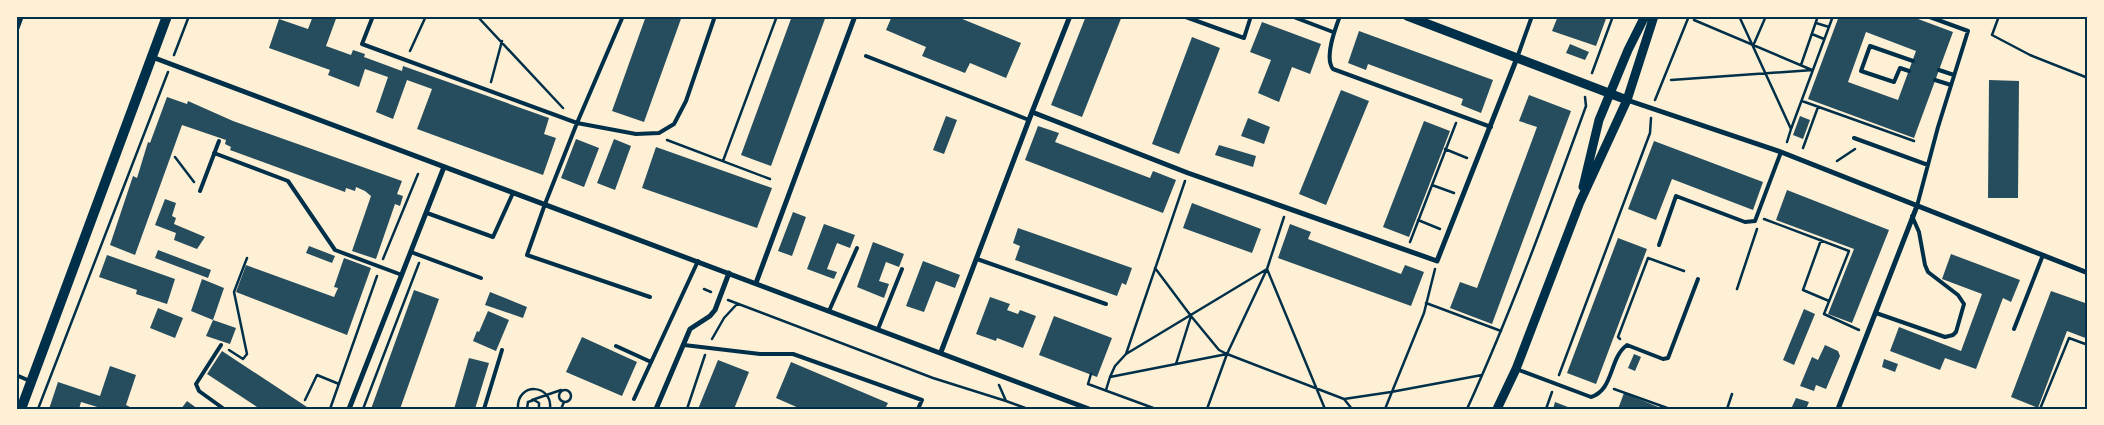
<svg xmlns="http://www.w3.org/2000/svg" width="2104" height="425" font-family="'IBM Plex Serif',serif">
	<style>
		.building { fill: #264d5e; fill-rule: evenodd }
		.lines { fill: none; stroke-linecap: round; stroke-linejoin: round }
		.path { stroke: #003049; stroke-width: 2.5 }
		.service { stroke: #003049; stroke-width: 4 }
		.minor { stroke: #003049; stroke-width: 5 }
		.tertiary { stroke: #003049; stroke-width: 9 }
		.secondary { stroke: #003049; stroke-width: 10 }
		.neatline { fill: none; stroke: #003049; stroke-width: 2 }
	</style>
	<rect width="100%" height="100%" fill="#fdf0d5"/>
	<path class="building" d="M313,16H337L326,46L351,55L353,50L365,54L364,57L402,71L403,66L549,118L544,134L556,138L543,175L417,129L432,89L407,80L393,119L376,112L388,77L365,69L359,87L328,75L330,70L269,48L279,19L308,29Z
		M646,16H682L644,122L612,111Z
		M792,16H826L771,166L741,155Z
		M892,16H955L1021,43L1006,78L970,63L965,73L922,56L926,47L886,30Z
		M1086,16H1122L1082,117L1051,105Z
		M1558,16H1607L1596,46L1552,31Z
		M1839,16H1910L1953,32L1914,138L1808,99ZM1866,32L1916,51L1898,100L1848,82Z
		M1262,22L1321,44L1310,74L1292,67L1279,102L1258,93L1271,60L1250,52Z
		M1359,31L1493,80L1481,113L1461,105L1463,99L1368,64L1366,70L1348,63Z
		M1192,37L1220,48L1179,154L1152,144Z
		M1570,44L1589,52L1585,60L1566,53Z
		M1989,80L2019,81L2018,198H1988Z
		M1341,90L1369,101L1326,205L1299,194Z
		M1529,95L1571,111L1492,324L1450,308L1460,282L1477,288L1537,127L1519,121Z
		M167,97L187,104L188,101L233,121L402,181L397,194L403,196L400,206L395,204L376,259L352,251L371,196L365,191L356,187L355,191L346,188L345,192L230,150L231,147L225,144L226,140L182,125L135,255L110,245L133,176L137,178L148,142L150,143Z
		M946,116L957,120L944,154L933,150Z
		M1800,116L1810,120L1803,139L1793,135Z
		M1248,118L1270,127L1264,144L1241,136Z
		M1424,121L1450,131L1409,237L1383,227Z
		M1038,126L1059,133L1055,142L1150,178L1153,171L1176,180L1163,213L1025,160Z
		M576,139L599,148L584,187L561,178Z
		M614,139L631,146L615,190L597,183Z
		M1654,141L1763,182L1753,210L1672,179L1656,220L1628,209Z
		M1219,145L1256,156L1253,167L1215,155Z
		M656,147L772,188L757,228L642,188Z
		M1787,190L1889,230L1852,323L1828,314L1854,249L1776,220Z
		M165,199L176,203L172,216L176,218L174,224L205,237L197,249L174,240L176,233L155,225Z
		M1192,203L1261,229L1252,253L1183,228Z
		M793,212L806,217L792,256L778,251Z
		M824,224L855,235L850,248L837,243L827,269L837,272L834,279L807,269Z
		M1290,224L1311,232L1308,239L1401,274L1405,265L1424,272L1411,306L1278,258Z
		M1018,228L1132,268L1126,285L1122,283L1117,296L1015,260L1020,246L1013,243Z
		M1618,238L1647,249L1596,384L1567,373Z
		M873,242L904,254L899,267L886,262L879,281L889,284L884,298L857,287Z
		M309,246L335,256L332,263L306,253Z
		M158,250L211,270L208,278L155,258Z
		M1951,254L2020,280L2011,302L2003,298L1976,369L1945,358L1940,370L1890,351L1899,327L1961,351L1982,294L1942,279Z
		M107,255L175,279L167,304L136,294L137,290L99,277Z
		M344,258L371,268L347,335L236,292L246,265L334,297L338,288L334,287Z
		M923,261L960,275L955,288L936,281L924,312L906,306Z
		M202,279L224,288L213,320L191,311Z
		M414,290L439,299L400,409H371Z
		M2051,291L2088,304V339L2067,331L2038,408L2011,397Z
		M490,292L527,307L523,318L485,305Z
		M990,297L1010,304L1007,310L1018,314L1020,310L1036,316L1023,348L997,338L996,341L976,334Z
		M158,308L183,318L175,338L150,328Z
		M1804,309L1815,314L1794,365L1783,360Z
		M488,311L509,320L496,351L473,341L477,331L479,332Z
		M1054,316L1112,338L1097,377L1039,355Z
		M213,320L236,328L230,344L206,336Z
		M582,337L637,362L622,396L566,372Z
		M1825,345L1838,351L1840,356L1826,389L1816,385L1814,391L1800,386L1812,357L1818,360Z
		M222,351L310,409H260L207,374Z
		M1634,354L1641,357L1635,371L1628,368Z
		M469,358L489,363L475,409H454Z
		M1884,359L1898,364L1895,372L1882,367Z
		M718,360L749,372L734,409H698Z
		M791,362L888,403L885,409H801L776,398Z
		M110,366L136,375L126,405L130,407L129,409H104L81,402L79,409H49L58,382L100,396Z
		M1624,393L1663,409H1618Z
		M1796,398L1809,402L1806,409H1791Z
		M187,401L198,409H181Z
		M1555,402L1573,409H1553Z"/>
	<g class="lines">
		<path class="path" d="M477,16L563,108
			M1739,16L1791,129L1787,142
			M1999,16L1992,35L2030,55L2088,78
			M1694,20L1812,70
			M1816,23L1829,27
			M1812,34L1824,39
			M1753,46L1766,16
			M410,51L426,16
			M174,55L189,16
			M1801,65L1818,16
			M1592,73L1613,16
			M1671,80L1813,70
			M491,82L502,41
			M1655,100L1689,16
			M1802,101L1914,141
			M1791,129L1833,16
			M667,140L770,179
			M1803,148L1818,107
			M1445,149L1467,158
			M175,157L194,182
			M723,161L777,16
			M1837,161L1855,149
			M1432,185L1454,193
			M1764,219L1849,251L1824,314L1859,330
			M1418,220L1440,229
			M1821,240L1803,290L1829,301
			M1410,242L1456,123
			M383,259L418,174
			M1155,268L1191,316
			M704,289L711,292
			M1737,289L1757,229
			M728,300L933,378L1006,401
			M1426,303L1501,331
			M712,339L724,318L737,304
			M1620,339L1618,337L1648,258L1684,271
			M229,350L243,359L247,354L234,292L247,258
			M1126,354L1267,269L1325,409
			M1227,354L1344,399L1352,409
			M1176,364L1191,316L1219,350L1227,354L1110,377L1115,366L1126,354L1185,181
			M1091,374L1088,384L1156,409
			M1559,375L1650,133L1651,118
			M999,385L1006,401L1028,409
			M1614,389L1670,409
			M559 396a6 6 0 1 1 12 0a6 6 0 1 1-12 0Z
			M1106,390L1110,377
			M1344,399L1391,392L1482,375
			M305,400L317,375L339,384
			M532,400L561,390
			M38,409L168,72
			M330,409L377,276
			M363,409L419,263
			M518,409C516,382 553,383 550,409
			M527,409L528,402L534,400L539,403V409
			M561,409L564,402
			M687,409L705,355
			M1207,409L1227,354L1267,269L1284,217
			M1385,409L1424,313L1435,269
			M1467,409C1512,310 1549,208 1586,106L1585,97
			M1546,409L1552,392
			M1727,409L1732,394
			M2040,409L2069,338L2088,345"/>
		<path class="service" d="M373,16L362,44L577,123L623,16
			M1183,16L1244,38L1251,16
			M1291,16L1333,32
			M1340,16C1335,29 1324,58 1333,69L1491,127
			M16,32L22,16
			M866,56L1029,120
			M1517,58L1532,16
			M1939,70L1954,75
			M1909,71L1900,68L1894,82L1861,71L1870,46L1913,61
			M1935,80L1951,85
			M1854,138L1928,165
			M214,153L288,181L335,250L402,275
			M200,191L219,141
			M1917,206L1938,127L1968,31L1927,16
			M427,213L493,237L513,193
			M1659,245L1676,196L1745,222L1755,221L1781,152
			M411,252L481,278
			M977,259L1106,304
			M650,297L527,255L545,204L577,123L636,134L659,133L674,124L686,101L715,16
			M829,311L857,248
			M1876,313L1945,337L1953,335L1956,332L1964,304L1958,295L1928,272L1925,265L1919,232L1912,216
			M878,329L902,269
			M2014,329L2043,255
			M221,345L196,384L199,391L224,409
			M684,345L760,354H793L922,400L918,409
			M616,346L651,362
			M1516,369L1591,397C1614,390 1609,358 1627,345L1663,359L1668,358L1698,279
			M16,375L30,381
			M634,399L698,261
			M484,409L502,350"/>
		<path class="minor" d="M152,57L1089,409
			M1627,100L1781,152L2088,273
			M1032,112L1188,173L1437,261L1517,58
			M756,283L855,16
			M941,352L1032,112L1070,16
			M349,409L444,167
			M656,409L690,329L710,316L715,310L729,273
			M1838,409L1917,206"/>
		<path class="tertiary" d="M1407,16L1627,100
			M1583,187L1599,120L1628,50L1645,16
			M1497,409L1516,369L1580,202L1627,100L1654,16"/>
		<path class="secondary" d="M21,409L167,16"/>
	</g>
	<rect width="2104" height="425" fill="none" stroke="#fdf0d5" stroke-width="35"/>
	<rect x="18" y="18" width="2068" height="390" class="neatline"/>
</svg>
